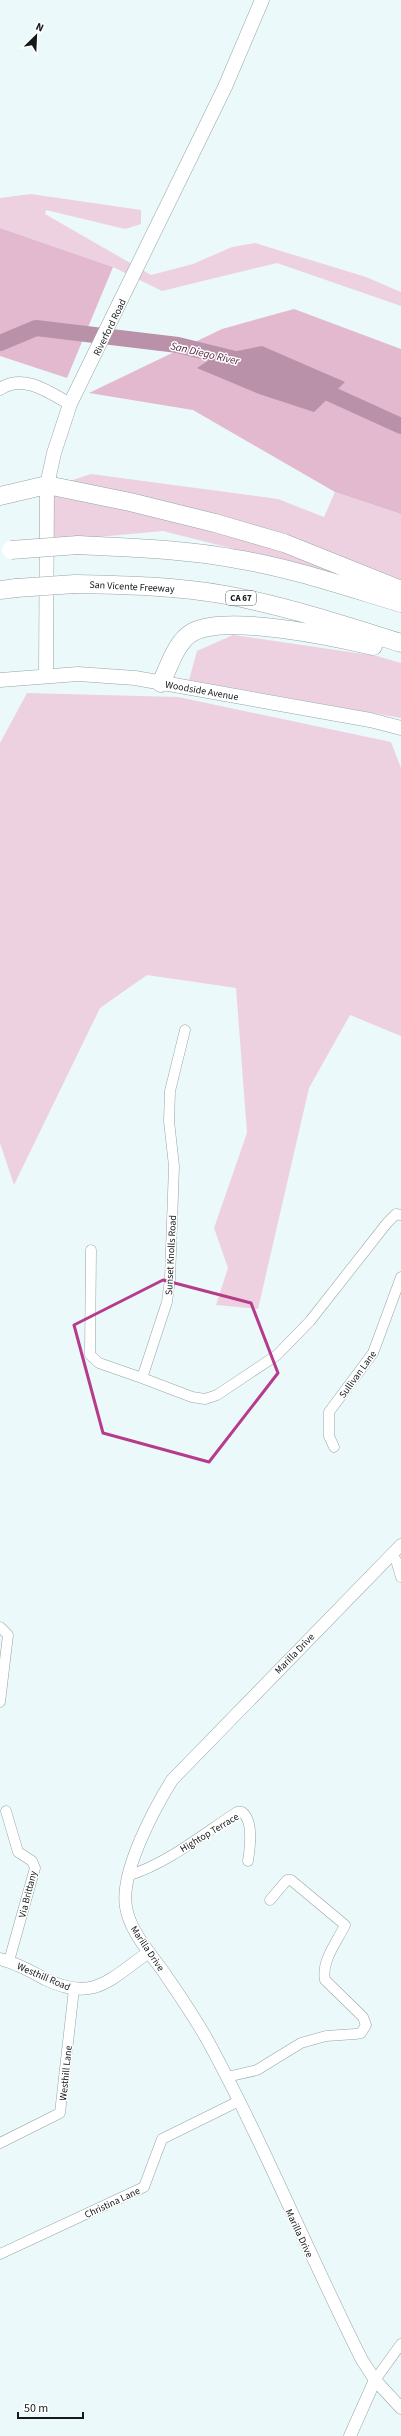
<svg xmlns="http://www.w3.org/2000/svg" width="401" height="2436" font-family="'Source Sans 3',sans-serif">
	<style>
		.green { fill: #eed1e1 }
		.forest { fill: #e3b9d0 }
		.water { fill: #b991a8 }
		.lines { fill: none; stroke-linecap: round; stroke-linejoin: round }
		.river { stroke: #b991a8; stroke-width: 16 }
		.minor-casing { stroke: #97a4a6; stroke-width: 11 }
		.tertiary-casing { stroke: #97a4a6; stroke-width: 13 }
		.secondary-casing { stroke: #97a4a6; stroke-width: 15 }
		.motorway-casing { stroke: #97a4a6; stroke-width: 19 }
		.minor { stroke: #fff; stroke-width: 10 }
		.tertiary { stroke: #fff; stroke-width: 12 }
		.secondary { stroke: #fff; stroke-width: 14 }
		.motorway { stroke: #fff; stroke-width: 18 }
		.motorway-bridge-casing { stroke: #97a4a6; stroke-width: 19; stroke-linecap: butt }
		.motorway-bridge { stroke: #fff; stroke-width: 18 }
		.marked { fill: none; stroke: #b73b8c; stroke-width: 3; stroke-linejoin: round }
		.labels { text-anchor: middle; stroke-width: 3; stroke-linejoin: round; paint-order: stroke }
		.shield { fill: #fff; stroke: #5a5e5f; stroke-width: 1 }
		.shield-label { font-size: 9px; font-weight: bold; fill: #14191a }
		.street-label { font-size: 10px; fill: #14191a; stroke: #fff }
		.water-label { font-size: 11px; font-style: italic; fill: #572344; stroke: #fff }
	</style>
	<rect width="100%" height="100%" fill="#ebf9fb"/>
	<path class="green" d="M31,194L141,210V224L125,229L46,210L45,214L151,275L193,264L232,247L255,243L366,277L401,292V306L277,263L162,291L113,267L0,228V198Z
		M91,474L278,499L324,517L335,492L401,514V591L163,531L54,541V486Z
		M233,635L377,656L401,663V718L189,680L197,651Z
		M27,693L178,697L391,742L401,768V1036L350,1015L309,1088L258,1309L216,1305L228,1268L214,1228L247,1133L236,988L147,975L100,1008L14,1185L0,1143V743Z"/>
	<path class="forest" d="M0,228L113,267L67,378L0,356Z
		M294,309L401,349V514L335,492L193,410L89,393L222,329Z"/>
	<path class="water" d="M262,346L345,382L314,412L259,394L197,368L217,355Z"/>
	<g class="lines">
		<path class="river" d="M0,343L36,328L178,345L239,360
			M313,386L401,426"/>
		<defs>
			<path id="minor" d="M185,1030L170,1091L169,1121L174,1166L170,1279L167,1302L142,1378L192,1397L205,1399L217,1395L277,1355L310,1321L387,1223L396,1214L401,1215
				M91,1250L90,1355L99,1363L142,1378
				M334,1447L329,1436V1412L373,1353L401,1277
				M391,1556L396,1560L401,1577
				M0,1627L8,1635L0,1702
				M6,1811L18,1852L32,1861L35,1868L9,1961
				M130,1875C168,1863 203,1834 237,1812H242C254,1821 250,1848 248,1861
				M227,2077L257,2070L301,2043L326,2036L355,2034L361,2033L366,2025L363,2017L325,1980C321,1961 337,1942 345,1925L291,1880H287L270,1900
				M0,2143L60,2113L74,1989
				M0,2254L144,2187L162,2139L239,2101
				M375,2380L401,2344"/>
			<path id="tertiary" d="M0,389C23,373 49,392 70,404
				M401,1545L172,1780C154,1809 120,1872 126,1907C130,1932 151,1954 165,1974C180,1996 196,2019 209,2043C265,2146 309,2255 362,2360L375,2380L401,2408
				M0,1959C16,1963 31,1971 45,1979C94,2003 110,1979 149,1952
				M350,2436L375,2380"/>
			<path id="secondary" d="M46,675L47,485L54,453L70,404L225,87L262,0
				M0,680L78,674L135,678L370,720L401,728"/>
			<path id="motorway" d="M0,496L47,485L130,502L215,523L284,543L401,590
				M78,545C131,548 184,549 236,559C292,568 347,587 401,603
				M75,584C126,585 176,586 226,595C286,606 343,625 401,643
				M0,590L16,588
				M161,683C169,667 176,641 193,632C227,614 334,637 373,646"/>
		</defs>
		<use href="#minor" class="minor-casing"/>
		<use href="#tertiary" class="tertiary-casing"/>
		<use href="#secondary" class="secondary-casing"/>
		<use href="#motorway" class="motorway-casing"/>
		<use href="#minor" class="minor"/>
		<use href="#tertiary" class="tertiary"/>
		<use href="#secondary" class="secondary"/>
		<use href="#motorway" class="motorway"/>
		<defs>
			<path id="motorway-bridge" d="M11,550L78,545
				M16,588L75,584"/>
		</defs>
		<use href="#motorway-bridge" class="motorway-bridge-casing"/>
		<use href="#motorway-bridge" class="motorway-bridge"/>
	</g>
	<path class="marked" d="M163,1280L251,1303L278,1373L209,1462L103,1433L74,1325Z"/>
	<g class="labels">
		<rect class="shield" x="226" y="591" width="30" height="14" rx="3"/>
		<g class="shield-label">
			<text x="241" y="601">CA 67</text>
		</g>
		<g class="street-label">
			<text transform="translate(109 327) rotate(-64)" y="4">Riverford Road</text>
			<text transform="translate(132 586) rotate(3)" y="4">San Vicente Freeway</text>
			<text transform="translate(202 690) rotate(10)" y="4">Woodside Avenue</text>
			<text transform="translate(170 1255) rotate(-87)" y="4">Sunset Knolls Road</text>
			<text transform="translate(357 1374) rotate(-54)" y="4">Sullivan Lane</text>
			<text transform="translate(294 1653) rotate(-46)" y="4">Marilla Drive</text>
			<text transform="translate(209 1832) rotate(-31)" y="4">Hightop Terrace</text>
			<text transform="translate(27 1894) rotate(-76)" y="4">Via Brittany</text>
			<text transform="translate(148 1948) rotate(56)" y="4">Marilla Drive</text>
			<text transform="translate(44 1976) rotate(23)" y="4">Westhill Road</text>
			<text transform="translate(65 2073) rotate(-84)" y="4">Westhill Lane</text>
			<text transform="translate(112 2202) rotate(-25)" y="4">Christina Lane</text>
			<text transform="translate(300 2233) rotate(65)" y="4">Marilla Drive</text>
		</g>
		<g class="water-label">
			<text transform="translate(205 353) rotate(13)" y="4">San Diego River</text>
		</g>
	</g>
	<g transform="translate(36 36) rotate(24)" stroke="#ffffff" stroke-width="3" paint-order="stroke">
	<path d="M0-3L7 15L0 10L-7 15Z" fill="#14191a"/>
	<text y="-6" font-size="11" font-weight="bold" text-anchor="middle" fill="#14191a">N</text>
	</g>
	<path d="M18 2412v6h65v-6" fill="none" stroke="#14191a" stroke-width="2"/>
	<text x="24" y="2412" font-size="12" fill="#14191a" stroke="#ffffff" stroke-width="3" paint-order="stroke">50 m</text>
</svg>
